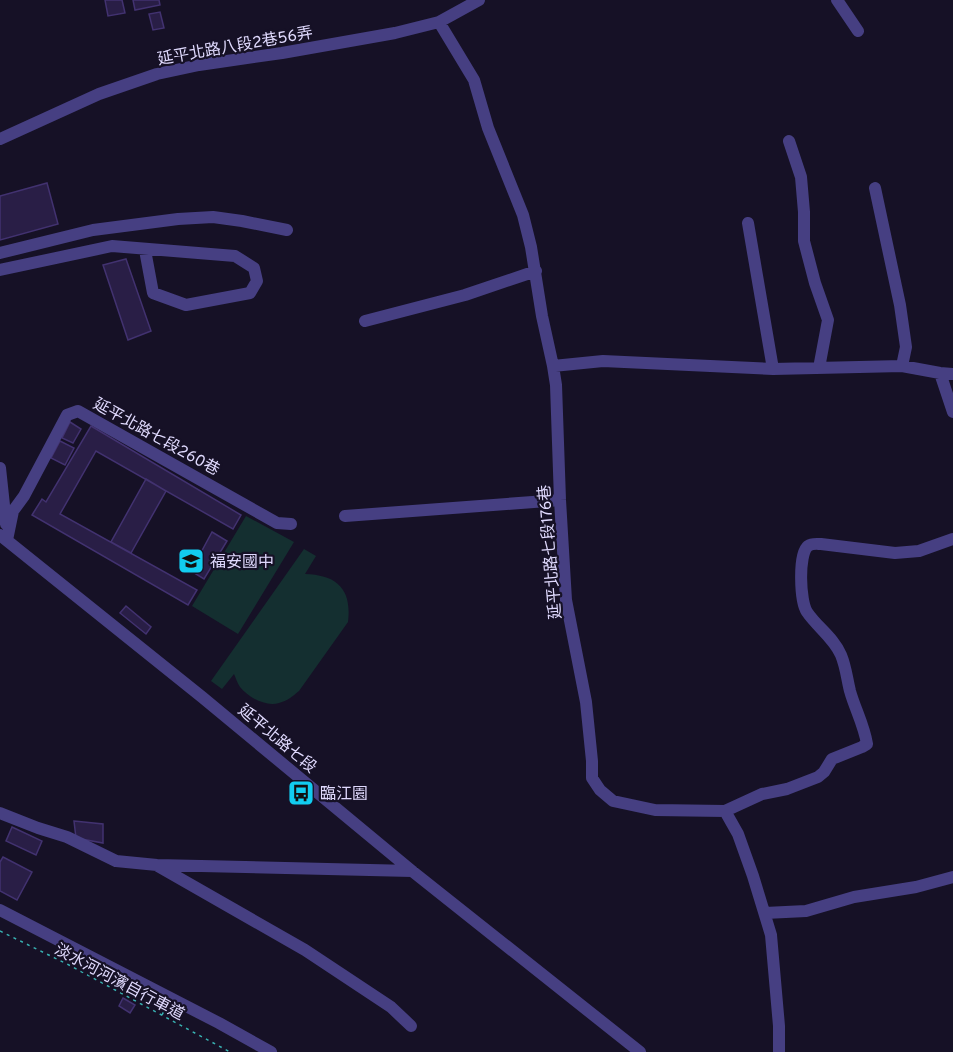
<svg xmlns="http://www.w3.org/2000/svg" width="953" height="1052" font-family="Overpass,'Noto Sans TC',sans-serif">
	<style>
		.green { fill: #142f30 }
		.building { fill: #291e46; stroke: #423270; stroke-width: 1.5 }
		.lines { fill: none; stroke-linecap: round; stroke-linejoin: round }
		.path { stroke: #38b1b1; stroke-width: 1.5; stroke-dasharray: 3 4.5; stroke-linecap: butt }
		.minor { stroke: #463f82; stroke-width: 12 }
		.labels { text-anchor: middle; stroke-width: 4.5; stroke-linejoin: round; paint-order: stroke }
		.street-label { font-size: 16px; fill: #dfd9fd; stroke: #161126 }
		.poi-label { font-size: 16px; fill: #dfd9fd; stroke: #161126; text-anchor: start }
	</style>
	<rect width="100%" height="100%" fill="#161126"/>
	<path class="green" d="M246,516L294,542L238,634L192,606Z
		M304,549L316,556L305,574C337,575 352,589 348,622L299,691C293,696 287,701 279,703C265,707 248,697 240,687C237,683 236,678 234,674L222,689L211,681Z"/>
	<path class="building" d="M105,0H122L125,13L108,16Z
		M133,0H159L160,5L135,10Z
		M160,12L164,28L153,30L149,14Z
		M47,183L58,224L0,240V196Z
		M126,259L151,331L128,340L103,265Z
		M70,422L81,429L73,443L62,438Z
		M91,426L241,515L233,529L96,451L60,514L197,590L188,605L32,515L42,499L46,502Z
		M60,441L74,448L65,465L51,458Z
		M146,479L166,491L131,553L111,542Z
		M212,532L227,541L204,579L191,571Z
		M126,606L151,627L146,634L120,613Z
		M74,821L103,824V843L76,838Z
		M12,827L42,841L36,855L6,841Z
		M3,857L32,872L17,900L0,891V862Z
		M123,998L135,1005L130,1013L119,1006Z"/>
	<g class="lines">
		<path class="path" d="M0,931L69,965L230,1052
			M162,1015L166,1007"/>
		<path class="minor" d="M837,0L858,31
			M439,22L474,80L488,128L523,215L531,247L542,316L553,366L556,385L560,500L566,600L586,702L592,761V778L600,790L613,801L655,810L725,811L738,834L753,876L771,935L779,1026V1052
			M0,139L99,94L157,74L199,65L282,53L395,33L439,22L479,0
			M789,141L801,177L804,212V241L815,283L828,320L819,368
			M875,188L900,305L906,347L902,366
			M748,223L773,369
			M0,253L93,230L178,219L213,217L242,221L287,230
			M0,270L112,246L235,256L254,268L257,281L250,293L186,305L153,293L145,250
			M365,321L465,295L536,271
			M553,366L603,361L773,369L902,366L940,373L953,374
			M940,373L953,412
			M0,468L6,524
			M345,516L560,500
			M0,535L202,697L412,871L640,1052
			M7,540L13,511L24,496L67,415L78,411L277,523L291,524
			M725,811L762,794L787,789L818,777L824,772L832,759L862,747L867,744C864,725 855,709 850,691C847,679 846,667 841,655C834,638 817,627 807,612C800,602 798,554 808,546C812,543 817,544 821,544L895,553L919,551L953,539
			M0,813L38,828L67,837L116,861L157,865L412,871
			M158,866L305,950L391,1007L411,1026
			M0,910L219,1023L271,1052
			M765,913L806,911L854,897L916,887L953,877"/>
	</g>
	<defs>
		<symbol id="school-square" viewBox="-11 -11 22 22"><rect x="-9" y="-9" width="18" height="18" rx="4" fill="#12cdf0" stroke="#161126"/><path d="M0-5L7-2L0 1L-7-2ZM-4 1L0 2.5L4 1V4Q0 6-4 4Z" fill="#111"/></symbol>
		<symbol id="bus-square" viewBox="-11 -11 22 22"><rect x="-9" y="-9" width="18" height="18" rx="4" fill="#12cdf0" stroke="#161126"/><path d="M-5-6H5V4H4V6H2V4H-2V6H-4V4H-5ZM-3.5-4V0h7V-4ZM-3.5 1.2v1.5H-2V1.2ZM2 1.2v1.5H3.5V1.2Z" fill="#111"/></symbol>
	</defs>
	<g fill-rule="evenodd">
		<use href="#school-square" x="176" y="546" width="30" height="30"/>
		<use href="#bus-square" x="286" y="778" width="30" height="30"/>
	</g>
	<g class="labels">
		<g class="street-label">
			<text transform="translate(235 45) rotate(-10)" y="6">延平北路八段2巷56弄</text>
			<text transform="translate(157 436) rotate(29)" y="6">延平北路七段260巷</text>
			<text transform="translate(549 552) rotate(-95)" y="6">延平北路七段176巷</text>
			<text transform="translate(278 738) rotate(40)" y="6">延平北路七段</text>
			<text transform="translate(120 981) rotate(28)" y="6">淡水河河濱自行車道</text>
		</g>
		<g class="poi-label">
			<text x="210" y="567">福安國中</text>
			<text x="320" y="799">臨江園</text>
		</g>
	</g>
</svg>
